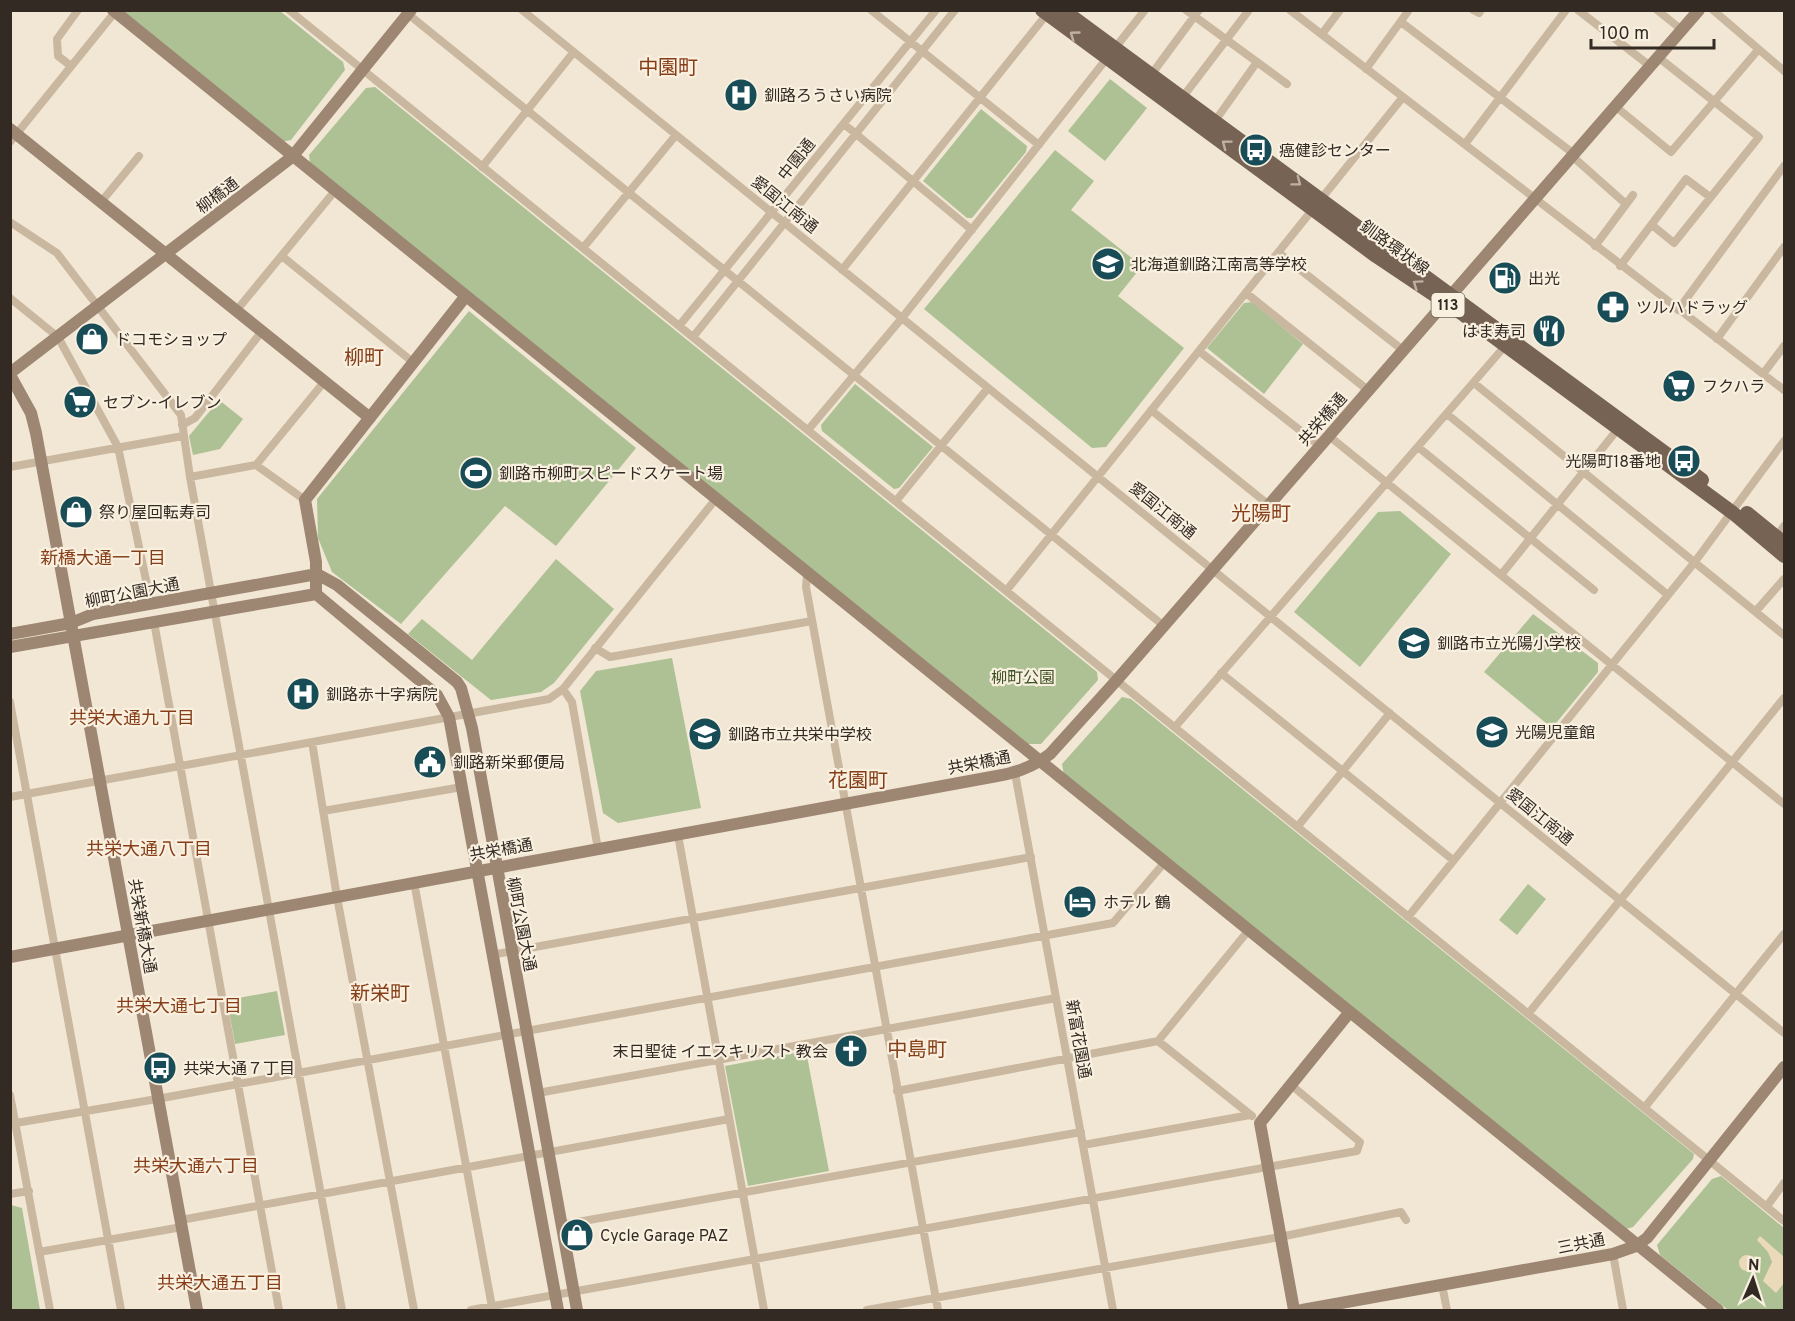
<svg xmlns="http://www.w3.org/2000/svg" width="1795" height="1321" font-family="Overpass,'Noto Sans JP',sans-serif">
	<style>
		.green { fill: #adc194 }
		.plaza { fill: #ebdaba }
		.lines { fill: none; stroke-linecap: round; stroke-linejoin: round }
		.street { stroke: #cab7a0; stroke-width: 8 }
		.secondary { stroke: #9d8672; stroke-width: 12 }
		.primary { stroke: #766354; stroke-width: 14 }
		.oneway { stroke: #beb1a1 }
		.labels { text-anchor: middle; stroke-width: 4.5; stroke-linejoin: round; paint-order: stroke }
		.shield { fill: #f9f0e0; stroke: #6e655c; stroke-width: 1.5 }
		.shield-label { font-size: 15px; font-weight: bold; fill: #332a24 }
		.poi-label { font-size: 16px; fill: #332a24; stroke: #f9f0e0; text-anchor: start }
		.street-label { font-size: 16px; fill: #332a24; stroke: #f9f0e0 }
		.park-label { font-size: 16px; fill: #3e5226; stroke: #f9f0e0 }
		.neighbourhood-label { font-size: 18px; fill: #863e19; stroke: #f9f0e0 }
		.quarter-label { font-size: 20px; fill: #863e19; stroke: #f9f0e0 }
	</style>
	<rect width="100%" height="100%" fill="#f1e7d4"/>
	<path class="green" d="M120,11H280L343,62L345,70L291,140L281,142Z
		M1110,79L1147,108L1105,161L1068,131Z
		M375,87L1097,672L1098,680L1041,744H1026L310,163L309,155L366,88Z
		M981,109L1027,146L1026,152L972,218H967L923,181Z
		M1055,150L1094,181L1071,210L1142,266L1118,296L1184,348L1106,447L1092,448L924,309Z
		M1252,302L1303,344L1264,394L1207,348L1244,303Z
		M469,311L636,448L556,546L505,506L401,624L332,572L318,538L317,499Z
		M855,384L933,447L899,488L894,489L822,431L821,425Z
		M219,400L243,419L220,449L193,455L189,436Z
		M1400,511L1451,554L1360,667L1294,612L1378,512Z
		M556,559L614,609L554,683L541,692L491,700L408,634L422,619L472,660Z
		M1533,614L1598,663V672L1552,728L1484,672Z
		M672,658L701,808L618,823L603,813L580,691L596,671Z
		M1122,697L1131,699L1694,1154L1693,1159L1633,1227L1626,1229L1064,775L1062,764Z
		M1528,884L1546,899L1517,935L1499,920Z
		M277,991L285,1035L235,1044L227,1000Z
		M806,1051L829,1171L748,1186L725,1066Z
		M1721,1176L1784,1228V1310H1728L1660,1255L1657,1245L1712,1179Z
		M11,1205L22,1208L40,1310H11Z"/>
	<path class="plaza" d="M1760,1236L1784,1257V1283L1776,1293L1763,1281L1772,1262L1768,1252L1757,1240Z
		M1739 1263a8 8 0 1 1 16 0a8 8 0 1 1-16 0Z"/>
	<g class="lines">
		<path class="street" d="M289,10L1784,1221
			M522,10L1784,1033
			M871,10L1039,145
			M1186,10L1287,84
			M1290,10L1784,390
			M1473,10L1479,13L1481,10
			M1578,10L1650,66
			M1657,10L1682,30
			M1713,10L1784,71
			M408,14L1164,626
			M1401,22L1574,154
			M1322,34L1340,10
			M71,66L58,56L57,39L78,10
			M1366,69L1409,10
			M1151,75L1199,10
			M1182,98L1249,10
			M1615,106L1671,152L1758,50
			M1215,121L1257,62
			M844,124L972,230
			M10,142L115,12
			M1465,144L1566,10
			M1572,156L1626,204
			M482,167L573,53
			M101,202L139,156
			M10,222L57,253L181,415L190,477L342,1310
			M1652,225L1674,243L1759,137L1658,57
			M1595,246L1633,195
			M583,248L676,135
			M1279,253L1404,351
			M283,257L414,363
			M1620,266L1686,179L1710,197
			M842,270L1047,14
			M1246,293L1369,391
			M10,298L58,337L118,447L151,604
			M1678,310L1784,166
			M236,311L334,192
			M679,326L936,10
			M693,337L955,10
			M1717,339L1784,247
			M1199,351L1320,446
			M1763,374L1784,346
			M1474,383L1784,635
			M1151,410L1269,505
			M1447,414L1668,595
			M182,425L195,418L262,331
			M808,430L902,318L1145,10
			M1329,436L1784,804
			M1418,447L1594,590
			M256,465L305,500
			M10,467L183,436
			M190,477L256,465L324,382
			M896,501L988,388
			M1777,536L1784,526
			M807,575L806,587L938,1310
			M1501,575L1621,425
			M1006,591L1403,97
			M1756,611L1784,579
			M154,622L279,1310
			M595,648L610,657L812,621
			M1221,673L1453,860
			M563,689L572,702L598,849
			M10,702L121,1310
			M1175,727L1505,346
			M312,742L337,897L414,1310
			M1015,773L1113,1310
			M10,797L549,699L563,689L715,500
			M323,811L462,787
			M1298,826L1390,713
			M678,835L764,1310
			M414,882L492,1307
			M1408,917L1694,563L1784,441
			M491,955L1031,857
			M1528,1014L1784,698
			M1158,1041L1252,1116
			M897,1091L1158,1041L1248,931
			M538,1093L1056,998
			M10,1095L50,1310
			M1645,1107L1784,934
			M10,1124L157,1099L1113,923L1164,863
			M1083,1145L1250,1115
			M10,1194L29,1191
			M1767,1206L1784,1183
			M181,1220L729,1119
			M561,1225L1081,1132
			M39,1252L182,1227
			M1613,1254L1623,1310
			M1442,1285L1447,1310
			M471,1310L1357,1151L1360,1142L1291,1085
			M867,1310L1280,1237L1401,1212L1406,1220"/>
		<path class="secondary" d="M113,10L1718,1310
			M10,129L370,418
			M10,373L292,157L411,10
			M10,375L31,413L36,433L197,1310
			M316,594L437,695L449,717L558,1310
			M316,594V562L305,500L465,297
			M10,634L71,623L93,614L317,574L337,585L457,682L461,688L472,728L577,1310
			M10,647L316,594
			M10,957L997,776C1017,773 1034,766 1050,754L1116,681L1699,10
			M1294,1310L1260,1123L1349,1013
			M1302,1310L1613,1254L1636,1246L1647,1238L1784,1067"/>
		<path class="primary" d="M1042,10L1376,256L1464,315L1733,513L1784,556
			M1063,10L1702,480
			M1747,513L1784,543"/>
	</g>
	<defs><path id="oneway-chevron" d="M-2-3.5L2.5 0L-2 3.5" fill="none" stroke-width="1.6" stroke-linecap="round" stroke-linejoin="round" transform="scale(1.5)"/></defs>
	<g class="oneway">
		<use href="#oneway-chevron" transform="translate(1074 35) rotate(-144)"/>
		<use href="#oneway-chevron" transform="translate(1226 144) rotate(-143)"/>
		<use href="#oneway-chevron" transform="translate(1297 182) rotate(37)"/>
		<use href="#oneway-chevron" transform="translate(1417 284) rotate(-145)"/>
	</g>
	<defs>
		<symbol id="hospital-disc" viewBox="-11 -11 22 22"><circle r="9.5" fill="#184c56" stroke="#f9f0e0"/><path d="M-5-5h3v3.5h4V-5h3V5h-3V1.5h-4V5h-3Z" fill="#fff"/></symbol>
		<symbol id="bus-disc" viewBox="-11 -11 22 22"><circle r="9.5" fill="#184c56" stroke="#f9f0e0"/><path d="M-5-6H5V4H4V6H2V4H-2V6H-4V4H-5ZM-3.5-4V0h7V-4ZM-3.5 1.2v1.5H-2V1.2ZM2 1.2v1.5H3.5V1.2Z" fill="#fff"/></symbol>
		<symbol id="school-disc" viewBox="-11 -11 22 22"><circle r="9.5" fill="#184c56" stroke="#f9f0e0"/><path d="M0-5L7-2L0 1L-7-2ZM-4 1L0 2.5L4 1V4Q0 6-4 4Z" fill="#fff"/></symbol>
		<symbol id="fuel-disc" viewBox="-11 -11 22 22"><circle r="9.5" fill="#184c56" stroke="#f9f0e0"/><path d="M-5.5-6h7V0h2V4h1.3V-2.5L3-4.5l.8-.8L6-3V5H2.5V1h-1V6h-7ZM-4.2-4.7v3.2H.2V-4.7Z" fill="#fff"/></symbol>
		<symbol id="pharmacy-disc" viewBox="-11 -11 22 22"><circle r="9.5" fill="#184c56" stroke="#f9f0e0"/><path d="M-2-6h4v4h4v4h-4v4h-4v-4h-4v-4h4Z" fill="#fff"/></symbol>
		<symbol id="restaurant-disc" viewBox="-11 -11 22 22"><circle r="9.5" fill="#184c56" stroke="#f9f0e0"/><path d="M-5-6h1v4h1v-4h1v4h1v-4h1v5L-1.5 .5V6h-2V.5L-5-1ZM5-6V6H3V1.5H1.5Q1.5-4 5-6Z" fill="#fff"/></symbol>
		<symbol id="shop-disc" viewBox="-11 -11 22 22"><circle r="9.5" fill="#184c56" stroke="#f9f0e0"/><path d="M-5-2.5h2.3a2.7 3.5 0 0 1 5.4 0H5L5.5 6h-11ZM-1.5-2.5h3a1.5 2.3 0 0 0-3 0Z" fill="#fff"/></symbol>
		<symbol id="supermarket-disc" viewBox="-11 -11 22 22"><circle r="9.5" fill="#184c56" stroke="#f9f0e0"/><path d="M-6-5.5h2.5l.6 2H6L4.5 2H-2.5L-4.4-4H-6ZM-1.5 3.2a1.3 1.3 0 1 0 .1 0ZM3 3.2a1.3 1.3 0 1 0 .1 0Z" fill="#fff"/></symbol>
		<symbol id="stadium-disc" viewBox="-11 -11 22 22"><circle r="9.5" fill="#184c56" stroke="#f9f0e0"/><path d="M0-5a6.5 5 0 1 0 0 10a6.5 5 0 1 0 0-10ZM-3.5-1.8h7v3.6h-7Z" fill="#fff"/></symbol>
		<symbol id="civic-disc" viewBox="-11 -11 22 22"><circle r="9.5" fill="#184c56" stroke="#f9f0e0"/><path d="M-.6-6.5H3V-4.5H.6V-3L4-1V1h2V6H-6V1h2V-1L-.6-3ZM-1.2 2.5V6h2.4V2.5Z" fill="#fff"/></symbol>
		<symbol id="hotel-disc" viewBox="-11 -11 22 22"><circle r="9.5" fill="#184c56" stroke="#f9f0e0"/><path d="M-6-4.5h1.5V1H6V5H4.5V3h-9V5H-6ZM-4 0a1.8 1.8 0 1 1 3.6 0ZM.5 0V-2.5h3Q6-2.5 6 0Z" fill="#fff"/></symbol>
		<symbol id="church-disc" viewBox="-11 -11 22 22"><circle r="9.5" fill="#184c56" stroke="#f9f0e0"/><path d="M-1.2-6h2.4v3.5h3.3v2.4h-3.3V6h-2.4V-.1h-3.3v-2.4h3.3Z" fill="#fff"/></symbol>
	</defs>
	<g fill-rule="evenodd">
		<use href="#hospital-disc" x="722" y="76" width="38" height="38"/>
		<use href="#bus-disc" x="1237" y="131" width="38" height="38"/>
		<use href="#school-disc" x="1089" y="245" width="38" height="38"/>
		<use href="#fuel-disc" x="1486" y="259" width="38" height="38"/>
		<use href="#pharmacy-disc" x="1594" y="288" width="38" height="38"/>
		<use href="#restaurant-disc" x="1530" y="312" width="38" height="38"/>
		<use href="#shop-disc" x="73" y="320" width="38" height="38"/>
		<use href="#supermarket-disc" x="1660" y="367" width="38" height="38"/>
		<use href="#supermarket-disc" x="61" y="383" width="38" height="38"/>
		<use href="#bus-disc" x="1665" y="442" width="38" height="38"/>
		<use href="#stadium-disc" x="457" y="454" width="38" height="38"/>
		<use href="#shop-disc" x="57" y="493" width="38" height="38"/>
		<use href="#school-disc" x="1395" y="624" width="38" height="38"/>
		<use href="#hospital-disc" x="284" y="675" width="38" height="38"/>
		<use href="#school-disc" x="1473" y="713" width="38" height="38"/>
		<use href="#school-disc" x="686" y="715" width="38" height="38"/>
		<use href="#civic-disc" x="411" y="743" width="38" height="38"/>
		<use href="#hotel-disc" x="1061" y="883" width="38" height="38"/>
		<use href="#church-disc" x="832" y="1032" width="38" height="38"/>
		<use href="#bus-disc" x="141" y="1049" width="38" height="38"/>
		<use href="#shop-disc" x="558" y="1216" width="38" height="38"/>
	</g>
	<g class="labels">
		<rect class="shield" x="1431.5" y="293" width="33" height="24" rx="4.5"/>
		<g class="shield-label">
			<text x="1448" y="310">113</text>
		</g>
		<g class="poi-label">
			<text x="764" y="101">釧路ろうさい病院</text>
			<text x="1279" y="156">癌健診センター</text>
			<text x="1131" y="270">北海道釧路江南高等学校</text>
			<text x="1528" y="284">出光</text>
			<text x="1636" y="313">ツルハドラッグ</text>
			<text x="1526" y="337" text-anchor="end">はま寿司</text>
			<text x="115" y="345">ドコモショップ</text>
			<text x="1702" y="392">フクハラ</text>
			<text x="103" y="408">セブン-イレブン</text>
			<text x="1661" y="467" text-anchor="end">光陽町18番地</text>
			<text x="499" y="479">釧路市柳町スピードスケート場</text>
			<text x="99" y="518">祭り屋回転寿司</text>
			<text x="1437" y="649">釧路市立光陽小学校</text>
			<text x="326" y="700">釧路赤十字病院</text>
			<text x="1515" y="738">光陽児童館</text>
			<text x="728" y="740">釧路市立共栄中学校</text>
			<text x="453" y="768">釧路新栄郵便局</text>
			<text x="1103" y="908">ホテル 鶴</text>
			<text x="828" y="1057" text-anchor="end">末日聖徒 イエスキリスト 教会</text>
			<text x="183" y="1074">共栄大通７丁目</text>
			<text x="600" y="1241">Cycle Garage PAZ</text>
		</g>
		<g class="street-label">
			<text transform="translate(796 159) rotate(-51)" y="6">中園通</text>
			<text transform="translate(217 195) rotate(-37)" y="6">柳橋通</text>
			<text transform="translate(785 204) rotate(39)" y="6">愛国江南通</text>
			<text transform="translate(1395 247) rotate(36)" y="6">釧路環状線</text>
			<text transform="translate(1322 419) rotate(-49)" y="6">共栄橋通</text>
			<text transform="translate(1163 510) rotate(39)" y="6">愛国江南通</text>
			<text transform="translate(132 592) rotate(-11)" y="6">柳町公園大通</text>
			<text transform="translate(979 762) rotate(-11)" y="6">共栄橋通</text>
			<text transform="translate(1540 816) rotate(39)" y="6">愛国江南通</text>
			<text transform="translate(501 849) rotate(-10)" y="6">共栄橋通</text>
			<text transform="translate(522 924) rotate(79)" y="6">柳町公園大通</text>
			<text transform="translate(143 926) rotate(80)" y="6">共栄新橋大通</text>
			<text transform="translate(1079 1039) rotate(80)" y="6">新富花園通</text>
			<text transform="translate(1581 1243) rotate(-11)" y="6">三共通</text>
		</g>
		<g class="park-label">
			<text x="1023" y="683">柳町公園</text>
		</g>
		<g class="neighbourhood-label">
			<text x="103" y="564">新橋大通一丁目</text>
			<text x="132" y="724">共栄大通九丁目</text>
			<text x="149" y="855">共栄大通八丁目</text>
			<text x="179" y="1012">共栄大通七丁目</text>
			<text x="196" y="1172">共栄大通六丁目</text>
			<text x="220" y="1289">共栄大通五丁目</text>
		</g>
		<g class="quarter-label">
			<text x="668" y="74">中園町</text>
			<text x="364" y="364">柳町</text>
			<text x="1261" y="520">光陽町</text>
			<text x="858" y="787">花園町</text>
			<text x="380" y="1000">新栄町</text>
			<text x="917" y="1056">中島町</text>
		</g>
	</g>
	<rect width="1795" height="1321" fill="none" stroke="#332a24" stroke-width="24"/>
	<g transform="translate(1753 1279) rotate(3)" stroke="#f9f0e0" stroke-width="4.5" paint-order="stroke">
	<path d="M0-4.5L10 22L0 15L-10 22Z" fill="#332a24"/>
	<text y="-9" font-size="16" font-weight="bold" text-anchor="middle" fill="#332a24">N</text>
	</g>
	<path d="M1591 39v9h123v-9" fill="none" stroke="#332a24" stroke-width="3"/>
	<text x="1600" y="39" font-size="18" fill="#332a24" stroke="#f9f0e0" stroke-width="4.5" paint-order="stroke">100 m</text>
</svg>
